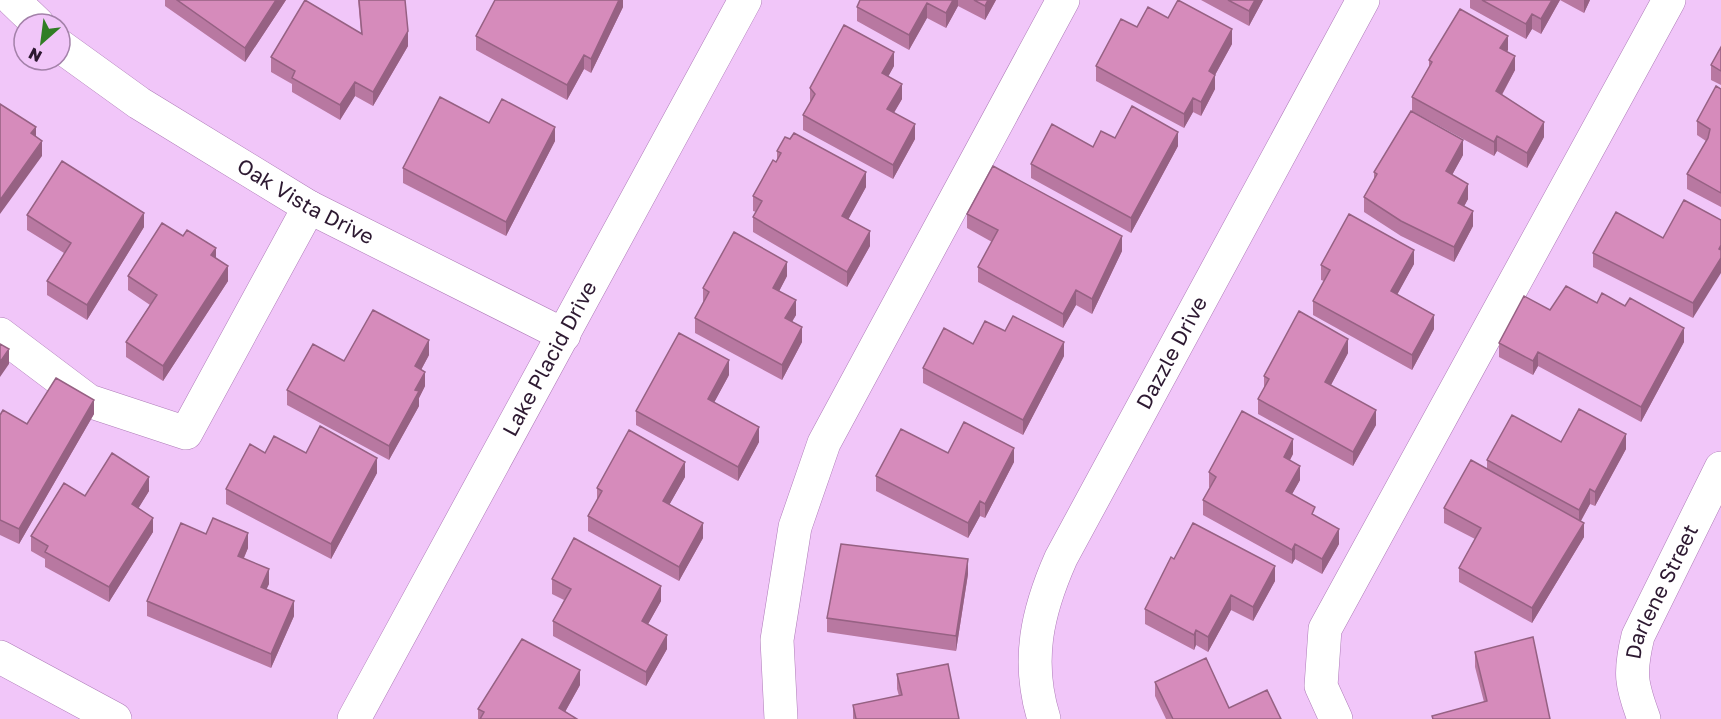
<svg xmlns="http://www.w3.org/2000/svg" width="1721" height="719" font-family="'Golos Text',sans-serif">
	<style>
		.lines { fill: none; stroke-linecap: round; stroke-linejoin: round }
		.minor-casing { stroke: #ae7bb8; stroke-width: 34 }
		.minor { stroke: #fff; stroke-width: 33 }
		.wall { fill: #b878a1 }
		.shaded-wall { fill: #966183 }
		.building { fill: #d68bbb; stroke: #966183; stroke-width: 1.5 }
		.labels { text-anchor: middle; stroke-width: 5; stroke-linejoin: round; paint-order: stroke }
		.street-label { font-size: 21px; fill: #2d1931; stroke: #f1c6f9 }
	</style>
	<rect width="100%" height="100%" fill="#f1c6f9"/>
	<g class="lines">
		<defs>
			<g id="minor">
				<path d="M13,0L38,24"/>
				<path id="s1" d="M60,46L139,103L309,207L564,335"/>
				<path d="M0,334L89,401L186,433L309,207"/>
				<path d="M0,657L115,719"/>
				<path id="s2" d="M354,719L745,0"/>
				<path d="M781,719L777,640L795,527L824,443L1063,0"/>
				<path id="s3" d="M1044,719C1026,661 1037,612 1061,558L1363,0"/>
				<path d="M1336,719L1321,686L1325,629L1669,0"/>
				<path id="s4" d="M1644,719C1631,684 1629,673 1638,636L1721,468"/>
			</g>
		</defs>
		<use href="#minor" class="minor-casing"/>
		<use href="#minor" class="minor"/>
	</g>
	<path class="wall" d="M165,0H286L245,62L165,6Z
		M358,0H405L408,46L373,106L355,96L340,120L292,92V84L271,72V57L361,33Z
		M623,0V7L591,73L584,69L567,100L476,50V36Z
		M860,0H996L985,20L958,6L946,28L927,18L909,50L857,21V7Z
		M1201,0H1263L1249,26Z
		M1470,0H1590L1584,13L1560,0L1541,34L1532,29L1526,39L1470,8Z
		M1168,18L1232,44L1215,75V89L1201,116L1193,112L1184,128L1096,81V66L1137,27Z
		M1721,47V85L1711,80V65Z
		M1508,50L1507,51L1515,70L1502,95L1544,137L1527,168L1497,151L1494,156L1412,111V97L1429,67V60Z
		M894,66L888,76L902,99L894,113L915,139L893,179L803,130V115L810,103V88Z
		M1721,89V207L1687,189V174L1706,141L1697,135V121Z
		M489,123L555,141L506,236L403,183V168Z
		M1115,138L1178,146L1131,233L1031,178V164L1093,147Z
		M777,151L866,187L848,219L870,246L847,287L753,232V217L756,212L753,211V196L777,161Z
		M1463,155L1452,175L1468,199L1464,206L1473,226L1454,262L1401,236L1364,212V197L1374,180V172Z
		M967,214L1122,251L1092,314L1076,305L1063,328L978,282V267L992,242L967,228Z
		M27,215L144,227L87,320L47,295V281L64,253L27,230Z
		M1721,220L1693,318L1593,267V253L1663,238Z
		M216,258L228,281L163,381L126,357V342L150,305L128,290V276Z
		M1414,264L1397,294L1434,329L1412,370L1313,315V301L1324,281L1321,280V265Z
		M787,276L779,291L796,315L792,322L802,342L782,380L695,333V318L703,303V288Z
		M1597,303L1684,342L1641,422L1538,366L1533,375L1499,357V343L1550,310Z
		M1005,331L1064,356L1023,435L923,383V368L973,344Z
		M1348,353L1331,385L1376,425L1353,466L1258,414V399L1264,389V376Z
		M429,355L421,370L425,386L419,398V406L389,460L287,405V390L344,361Z
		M729,375L714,402L759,442L738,481L636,425V411Z
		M94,414L19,544L0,535V415L27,424Z
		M1561,442L1626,449L1595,506L1590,504L1581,521L1584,537L1532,623L1459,582V568L1475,539L1444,523V508L1487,469V460Z
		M265,453H306L377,473L331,559L226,504V489Z
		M948,453L1014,462L985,518L980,516L968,538L876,491V476Z
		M1293,454L1290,460L1300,480L1292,494L1315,516L1339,544L1322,574L1295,559L1292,564L1203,515V500L1210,487H1209V472Z
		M685,477L669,505L703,538L679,581L588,531V516L597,500V488Z
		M149,491L138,508L153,532L109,602L45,567V559L31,551V536L85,496Z
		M206,534L248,548L244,558L269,584L266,589L294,616L271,668L147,616V601Z
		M1174,559L1275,581L1253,621L1231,610L1208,652L1196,645L1194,650L1145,624V609Z
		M968,574L956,651L827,632V618Z
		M552,579L661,601L648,624L667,649L646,686L553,636V621L564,600L552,594Z
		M1475,652L1550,719H1432V716L1484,702L1475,667Z
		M897,674L959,719H853V705L899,696L897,689Z
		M1155,682L1229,708L1281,719H1166L1155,696Z
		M580,685L565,712L577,719H478V709Z"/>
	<path class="shaded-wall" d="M276,0H286L245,62V48Z
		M619,0H623V7L591,73V59Z
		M953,0H958V6L946,28V13Z
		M988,0H996L985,20V6Z
		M1255,0H1263L1249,26V11Z
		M1552,0H1560L1541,34V19Z
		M1584,0H1590L1584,13Z
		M927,3V18L909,50V35Z
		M1532,14V29L1526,39V24Z
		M1232,29V44L1215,75V89L1201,116V102L1209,71Z
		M408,31V46L373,106V92Z
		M1508,36V50L1500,62V48Z
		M894,52V66L882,88V73Z
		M584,55V69L567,100V85Z
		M1515,56V70L1496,105V91Z
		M355,82V96L340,120V105Z
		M902,84V99L887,124V109Z
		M1193,98V112L1184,128V114Z
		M1544,122V137L1527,168V153Z
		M915,124V139L893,179V165Z
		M36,127V141L31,133Z
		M555,127V141L506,236V222Z
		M1178,132V146L1131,233V218Z
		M1497,136V151L1494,156V142Z
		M1463,140V155L1446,186V171Z
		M42,141V156L0,214V200Z
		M866,172V187L842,231V216Z
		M1468,184V199L1458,218V203Z
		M1473,211V226L1454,262V247Z
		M144,213V227L87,320V305Z
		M870,231V246L847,287V272Z
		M1122,236V251L1092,314V299Z
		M1721,245V273L1693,318V303Z
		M216,248V263L211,255Z
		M1414,250V264L1391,306V291Z
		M787,262V276L773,303V288Z
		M228,266V281L163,381V366Z
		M1076,290V305L1063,328V314Z
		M796,300V315L785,333V318Z
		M1434,315V329L1412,370V355Z
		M802,327V342L782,380V365Z
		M1684,328V342L1641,422V407Z
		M1348,339V353L1325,396V382Z
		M429,340V355L415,381V366Z
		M1064,342V356L1023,435V420Z
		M9,349V364L0,377V362Z
		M1538,352V366L1533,375V361Z
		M729,360V375L708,414V399Z
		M425,372V386L419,398V406L389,460V446L415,390Z
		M94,400V414L19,544V529Z
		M1376,410V425L1353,466V452Z
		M759,427V442L738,481V467Z
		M1626,434V449L1595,506V492Z
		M1293,439V454L1284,471V457Z
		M1014,448V462L985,518V504Z
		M377,458V473L331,559V544Z
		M685,462V477L663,516V501Z
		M1300,466V480L1286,505V491Z
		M149,477V491L132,519V504Z
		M1590,489V504L1579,524V510Z
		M980,501V516L968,538V523Z
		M153,518V532L109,602V587Z
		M703,523V538L679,581V567Z
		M1584,523V537L1532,623V608Z
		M1339,529V544L1322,574V559Z
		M248,533V548L238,571V556Z
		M1295,544V559L1292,564V550Z
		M968,559V574L956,651V636Z
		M1275,566V581L1253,621V607Z
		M269,569V584L261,601V587Z
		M661,586V601L642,635V621Z
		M1231,595V610L1208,652V637Z
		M294,601V616L271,668V654Z
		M1196,630V645L1194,650V635Z
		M667,635V649L646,686V672Z
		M580,670V685L561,719L559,708Z"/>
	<path class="building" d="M177,0H276L245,48Z
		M305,0L362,34L359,0H405L408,31L373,92L355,82L340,105L292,78L295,71L271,57Z
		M495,0H619L591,59L584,55L567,85L476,36Z
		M860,0H953L946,13L927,3L909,35L857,7Z
		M974,0H988L985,6Z
		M1178,0L1232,29L1209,71L1215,75L1201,102L1193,98L1184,114L1096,66L1121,19L1137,27L1148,7L1168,18Z
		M1228,0H1255L1249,11Z
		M1482,0H1552L1541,19L1532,14L1526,24Z
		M1460,9L1508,36L1500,48L1515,56L1496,91L1544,122L1527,153L1497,136L1494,142L1412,97L1432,62L1429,60Z
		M844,25L894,52L882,73L902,84L887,109L915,124L893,165L803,115L815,94L810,88Z
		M1721,47V71L1711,65Z
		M1716,86L1721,89V193L1687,174L1708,138L1710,129L1697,121Z
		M440,97L489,123L502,99L555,127L506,222L403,168Z
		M0,104L36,127L31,133L42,141L0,200Z
		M1132,106L1178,132L1131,218L1031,164L1052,124L1093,147L1101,131L1115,138Z
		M1411,111L1463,140L1446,171L1468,184L1458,203L1473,211L1454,247L1401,221L1364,197L1377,174L1374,172Z
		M794,133L866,172L842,216L870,231L847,272L753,217L762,201L753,196L773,160L776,162L781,153L777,151L785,137L790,139Z
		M62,161L144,213L87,305L47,281L71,243L27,215Z
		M993,166L1122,236L1092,299L1076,290L1063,314L978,267L998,230L967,214Z
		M1684,200L1721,220V245L1719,249L1721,250V258L1693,303L1593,253L1616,212L1663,238Z
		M1349,214L1414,250L1391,291L1434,315L1412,355L1313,301L1330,270L1321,265Z
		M162,223L183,236L187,230L216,248L211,255L228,266L163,366L126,342L157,295L128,276Z
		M734,232L787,262L773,288L796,300L785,318L802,327L782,365L695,318L709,292L703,288Z
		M1566,286L1597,303L1602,293L1625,306L1630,298L1684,328L1641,407L1538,352L1533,361L1499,343L1524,296L1550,310Z
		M373,310L429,340L415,366L425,372L415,390L419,391L389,446L287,390L313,344L344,361Z
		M1299,311L1348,339L1325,382L1376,410L1353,452L1258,399L1269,379L1264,376Z
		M1013,316L1064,342L1023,420L923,368L944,328L973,344L985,321L1005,331Z
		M679,333L729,360L708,399L759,427L738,467L636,411Z
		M0,344L9,349L0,362Z
		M56,378L94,400L19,529L0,520V415L3,410L27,424Z
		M1579,409L1626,434L1595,492L1590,489L1579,510L1487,460L1512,415L1561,442Z
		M1242,411L1293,439L1284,457L1300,466L1286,491L1315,507L1312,514L1339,529L1322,559L1295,544L1292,550L1203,500L1216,477L1209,472Z
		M964,422L1014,448L985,504L980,501L968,523L876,476L901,429L948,453Z
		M320,426L377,458L331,544L226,489L250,444L265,453L274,436L306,453Z
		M629,430L685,462L663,501L703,523L679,567L588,516L602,491L597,488Z
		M112,453L149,477L132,504L153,518L109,587L45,552L48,546L31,536L64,483L85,496Z
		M1471,460L1584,523L1532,608L1459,568L1481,528L1444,508Z
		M213,518L248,533L238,556L269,569L261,587L294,601L271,654L147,601L181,523L206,534Z
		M1193,523L1275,566L1253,607L1231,595L1208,637L1196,630L1194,635L1145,609L1171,557L1174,559Z
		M574,538L661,586L642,621L667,635L646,672L553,621L571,589L552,579Z
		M841,544L968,559L956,636L827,618Z
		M1533,637L1550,719H1433L1432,716L1487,701L1475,652Z
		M522,639L580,670L559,708L577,719H480L484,712L478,709Z
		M1206,658L1229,708L1267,690L1281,719H1173L1155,682Z
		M948,664L959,719H856L853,705L902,695L897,674Z"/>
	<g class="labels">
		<g class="street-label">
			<text dy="7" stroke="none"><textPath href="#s1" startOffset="291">Oak Vista Drive</textPath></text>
			<text dy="7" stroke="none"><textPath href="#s3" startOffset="399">Dazzle Drive</textPath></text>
			<text dy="7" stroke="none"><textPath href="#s2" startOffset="410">Lake Placid Drive</textPath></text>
			<text dy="7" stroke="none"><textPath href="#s4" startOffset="135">Darlene Street</textPath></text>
		</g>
	</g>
	<g transform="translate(42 42) rotate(208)"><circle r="28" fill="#f1c6f9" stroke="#a381a9" stroke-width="1.5"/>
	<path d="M0-4.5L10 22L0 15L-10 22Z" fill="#317d25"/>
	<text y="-9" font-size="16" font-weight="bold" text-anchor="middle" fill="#2d1931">N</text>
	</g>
</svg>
